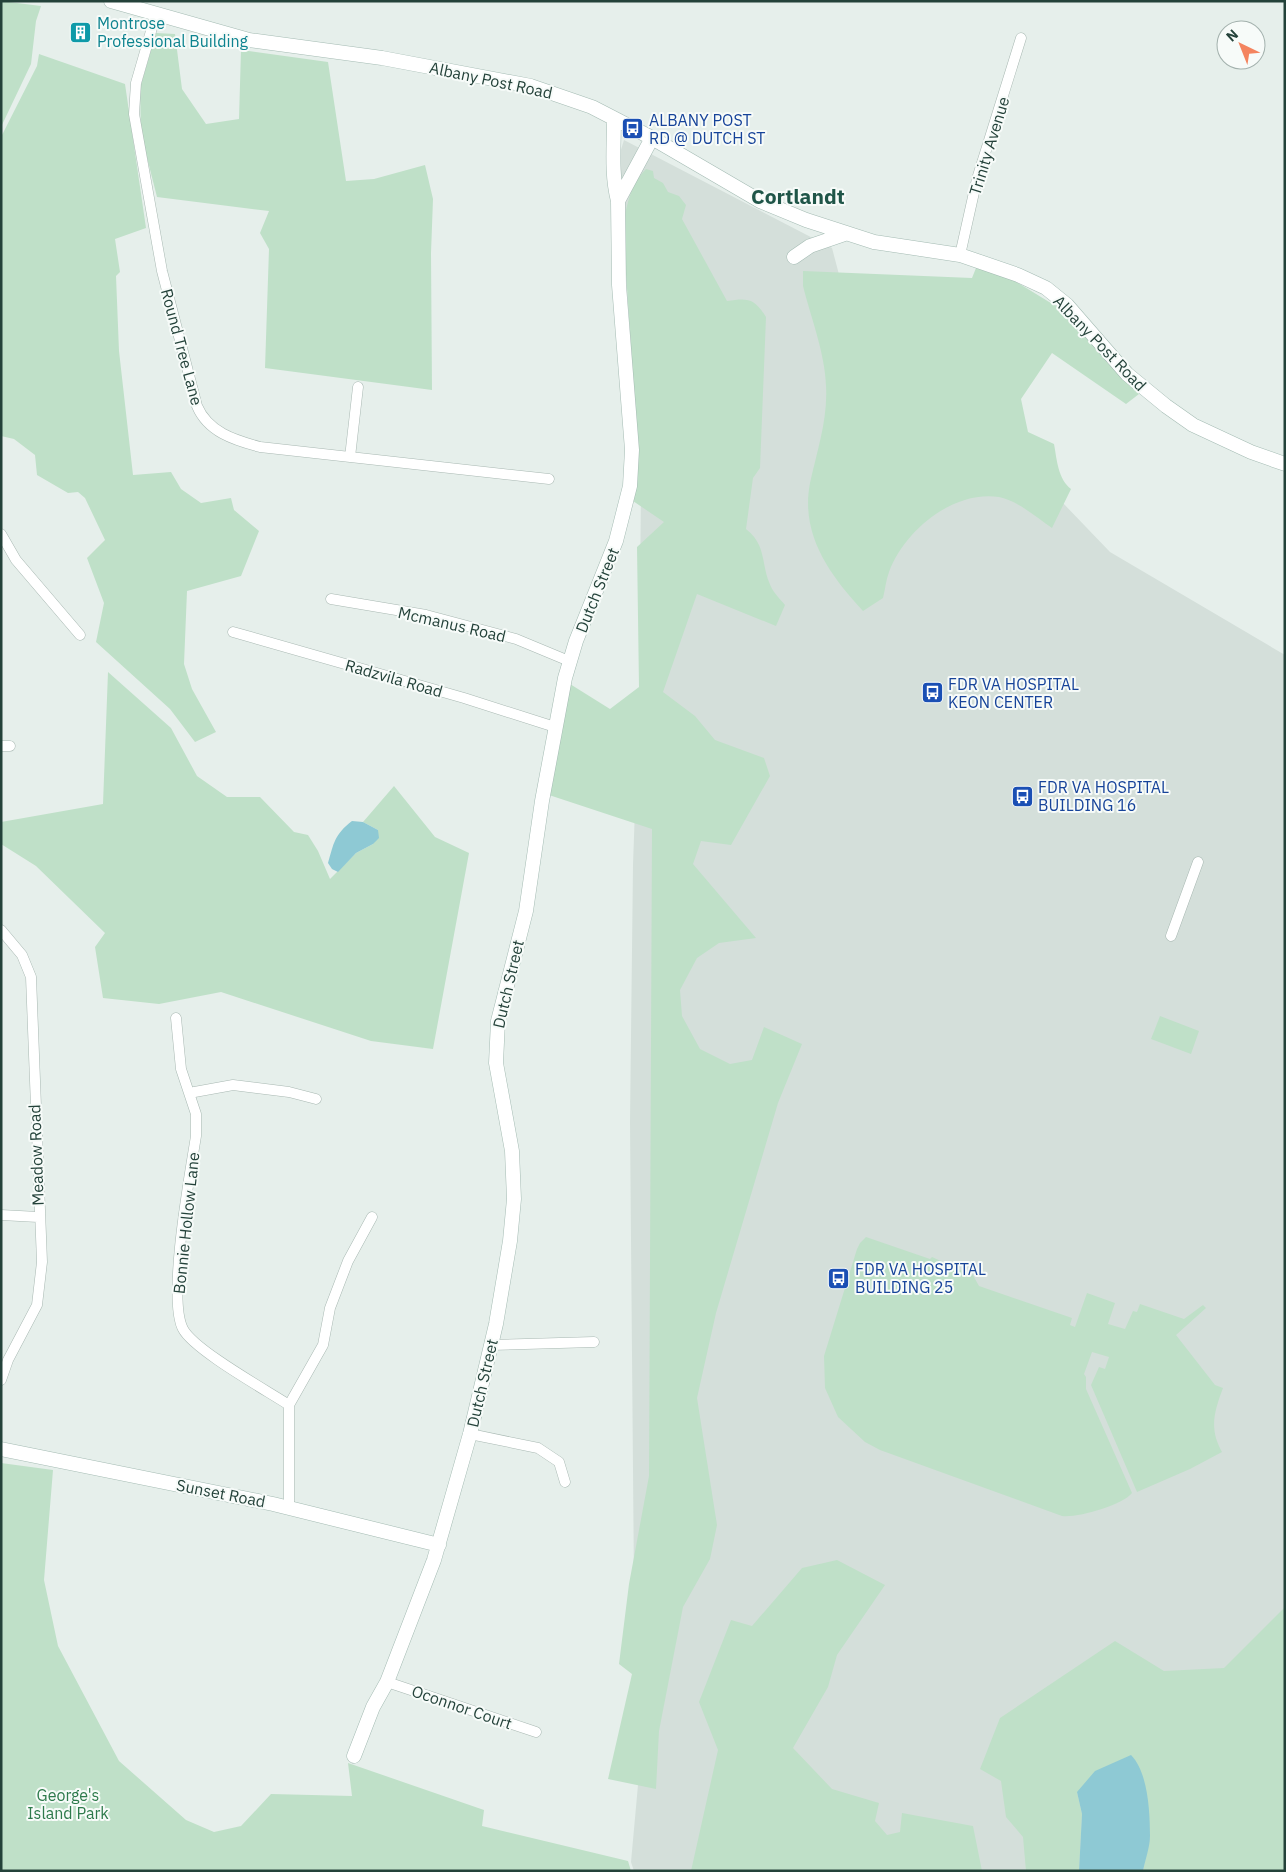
<svg xmlns="http://www.w3.org/2000/svg" width="1286" height="1872" font-family="'IBM Plex Sans',sans-serif">
	<style>
		.built { fill: #d4dfda }
		.green { fill: #bfe0c8 }
		.water { fill: #8ec9d4 }
		.lines { fill: none; stroke-linecap: round; stroke-linejoin: round }
		.street-casing { stroke: #a8b8b2; stroke-width: 11 }
		.secondary-casing { stroke: #a4bbb3; stroke-width: 15 }
		.street { stroke: #fff; stroke-width: 10 }
		.secondary { stroke: #fff; stroke-width: 14 }
		.labels { text-anchor: middle; stroke-width: 4; stroke-linejoin: round; paint-order: stroke }
		.culture-label { font-size: 16px; fill: #0d838f; stroke: #f7fbf9; text-anchor: start }
		.street-label { font-size: 16px; fill: #24423a; stroke: #f7fbf9 }
		.transit-label { font-size: 16px; fill: #164399; stroke: #f7fbf9; text-anchor: start }
		.park-label { font-size: 16px; fill: #2d7a4b; stroke: #f7fbf9 }
		.district-label { font-size: 21px; font-weight: bold; fill: #1f5548; stroke: #f7fbf9 }
	</style>
	<rect width="100%" height="100%" fill="#e6efeb"/>
	<path class="built" d="M624,140L832,248L856,339L1013,451L1110,552L1285,655V1871H634L631,1862L638,1785L631,1754L634,1585L630,1122L633,865L639,697L641,487L619,156Z"/>
	<path class="green" d="M1,1L41,6L36,21L31,64L1,127Z
		M156,33L175,34L182,89L206,124L239,119L241,50L328,62L346,181L374,179L425,165L433,199L431,253L432,390L265,368L269,249L260,233L269,211L157,197L141,134L140,88Z
		M39,54L125,84L146,228L115,239L120,272L116,276L119,351L133,475L171,472L181,489L201,503L231,498L234,510L259,531L241,576L187,591L184,664L192,689L216,732L195,742L170,709L96,642L104,603L87,558L105,540L85,498L78,492L68,493L37,475L35,455L14,439L1,436V137L37,66Z
		M646,169L653,171L654,178L663,183L668,192L679,196L686,205L682,219L727,301C748,298 754,298 766,317L760,468L753,478L746,529C766,545 761,561 769,582C772,591 779,598 785,605L776,626L697,594L663,692L695,716L715,740L764,758L770,776L731,845L701,841L693,864L756,938L719,943L697,958L680,990L682,1016L700,1049L730,1064L752,1060L764,1027L802,1044L778,1103L716,1313L697,1398L717,1525L710,1559L683,1607L659,1731L656,1789L608,1779L632,1674L619,1664L629,1584L649,1476L652,829L549,795L570,684L610,709L639,687L637,547L664,522L633,501L638,451L623,229C626,207 630,185 646,169Z
		M976,268L1010,278L1059,308L1139,394L1126,404L1052,353L1021,399L1028,432L1054,444C1057,460 1058,479 1071,489L1052,528C1036,517 1018,501 999,497C953,490 904,531 889,572C886,580 885,590 883,598L863,611C830,575 800,535 810,483C817,451 828,419 826,386C825,353 811,318 803,286V271L972,278Z
		M108,672L171,728L197,776L227,797H260L294,832L308,835L318,851L330,879L356,853L373,844L378,830L363,822L394,786L435,837L469,853L433,1049L371,1041L221,992L159,1004L103,998L95,947L105,933L36,866L1,844V822L103,804Z
		M1160,1016L1199,1031L1191,1054L1151,1039Z
		M866,1237L930,1259L932,1257L967,1273L970,1270L979,1286L1072,1318L1070,1325L1075,1327L1087,1293L1115,1303L1108,1324L1125,1329L1133,1311L1137,1312L1140,1304L1184,1319L1203,1305L1206,1308L1176,1335L1215,1385L1223,1388C1214,1412 1209,1429 1222,1452L1190,1469L1137,1492L1091,1385L1099,1367L1105,1369L1109,1357L1092,1352L1084,1374L1086,1377V1389L1132,1493C1123,1505 1078,1518 1062,1516L880,1450L865,1442L838,1417L825,1388L824,1356L857,1249L860,1243Z
		M1,1463L53,1470L44,1580L58,1646L119,1761L186,1820L214,1832L241,1826L271,1794L352,1796L348,1763L484,1810L482,1826L628,1861L631,1871H1Z
		M837,1560L885,1585L837,1655L828,1687L793,1748L832,1789L879,1803L875,1821L887,1835L900,1832L902,1813L973,1826L982,1871H691L718,1750L699,1702L731,1620L752,1626L802,1568Z
		M1285,1607V1871H1143L1150,1837L1077,1792L1082,1814L1079,1871H1026L1023,1837L1006,1817L1001,1781L980,1769L1000,1718L1115,1641L1164,1671L1224,1668Z"/>
	<path class="water" d="M352,821L363,822L378,830L379,838L373,844L356,853L338,872L332,869L328,863C334,843 334,835 352,821Z
		M1131,1755C1148,1772 1150,1812 1150,1836C1150,1847 1145,1860 1143,1871H1079L1082,1814L1077,1792L1095,1771Z"/>
	<g class="lines">
		<defs>
			<path id="street" d="M156,14L136,83L134,114L162,271L197,406C208,432 234,440 260,447L549,479
				M960,255L977,179L1021,38
				M350,457L358,387
				M1,534L16,560L80,635
				M331,599L426,615L516,639L569,661
				M233,632L464,698L555,727
				M1,746H10
				M1,930L22,955L31,977L42,1262L37,1305L8,1360L1,1380
				M1171,936L1198,862
				M176,1018L181,1069L196,1114V1136C190,1174 167,1299 183,1329C194,1350 266,1390 289,1405
				M189,1093L233,1085L289,1092L316,1099
				M1,1215L38,1217
				M491,1345L594,1342
				M470,1434L538,1448L559,1462L565,1482
				M289,1507V1405L323,1345L330,1308L348,1261L372,1217
				M387,1682L536,1732"/>
			<path id="secondary" d="M111,1L249,40L382,58L531,86L592,107L652,138L760,201L806,220L874,242L960,255L1018,275L1046,288L1067,305L1127,374L1166,406L1193,425L1251,452L1285,464
				M618,201L652,138
				M794,257L810,246L845,234
				M1,1449L273,1504L439,1545
				M354,1756L373,1707L387,1682L434,1560L470,1434L496,1324L510,1241L514,1199L512,1151L496,1063L498,1021L526,911L542,801L565,678L576,641L616,541L630,486L632,450L619,285L618,201C611,174 614,146 614,119"/>
		</defs>
		<use href="#street" class="street-casing"/>
		<use href="#secondary" class="secondary-casing"/>
		<use href="#street" class="street"/>
		<use href="#secondary" class="secondary"/>
	</g>
	<defs>
		<symbol id="building-square" viewBox="-11 -11 22 22"><rect x="-9" y="-9" width="18" height="18" rx="4" fill="#0f9aa8" stroke="#f7fbf9"/><path d="M-4-6H4V6H1V3H-1V6H-4ZM-2.5-4.3h1.7v1.8h-1.7ZM.8-4.3h1.7v1.8H.8ZM-2.5-1h1.7V.8h-1.7ZM.8-1h1.7V.8H.8Z" fill="#fff"/></symbol>
		<symbol id="bus-square" viewBox="-11 -11 22 22"><rect x="-9" y="-9" width="18" height="18" rx="4" fill="#1a4fb4" stroke="#f7fbf9"/><path d="M-5-6H5V4H4V6H2V4H-2V6H-4V4H-5ZM-3.5-4V0h7V-4ZM-3.5 1.2v1.5H-2V1.2ZM2 1.2v1.5H3.5V1.2Z" fill="#fff"/></symbol>
	</defs>
	<g fill-rule="evenodd">
		<use href="#building-square" x="68" y="20" width="25" height="25"/>
		<use href="#bus-square" x="620" y="116" width="25" height="25"/>
		<use href="#bus-square" x="920" y="680" width="25" height="25"/>
		<use href="#bus-square" x="1010" y="784" width="25" height="25"/>
		<use href="#bus-square" x="826" y="1266" width="25" height="25"/>
	</g>
	<g class="labels">
		<g class="culture-label">
			<text x="97" y="29">Montrose<tspan x="97" dy="18">Professional Building</tspan></text>
		</g>
		<g class="street-label">
			<text transform="translate(491 80) rotate(12)" y="6">Albany Post Road</text>
			<text transform="translate(989 146) rotate(-73)" y="6">Trinity Avenue</text>
			<text transform="translate(1100 343) rotate(46)" y="6">Albany Post Road</text>
			<text transform="translate(182 347) rotate(75)" y="6">Round Tree Lane</text>
			<text transform="translate(597 590) rotate(-68)" y="6">Dutch Street</text>
			<text transform="translate(452 624) rotate(13)" y="6">Mcmanus Road</text>
			<text transform="translate(394 678) rotate(16)" y="6">Radzvila Road</text>
			<text transform="translate(508 984) rotate(-77)" y="6">Dutch Street</text>
			<text transform="translate(36 1155) rotate(-92)" y="6">Meadow Road</text>
			<text transform="translate(186 1223) rotate(-84)" y="6">Bonnie Hollow Lane</text>
			<text transform="translate(482 1383) rotate(-77)" y="6">Dutch Street</text>
			<text transform="translate(221 1493) rotate(11)" y="6">Sunset Road</text>
			<text transform="translate(462 1707) rotate(19)" y="6">Oconnor Court</text>
		</g>
		<g class="transit-label">
			<text x="649" y="126">ALBANY POST<tspan x="649" dy="18">RD @ DUTCH ST</tspan></text>
			<text x="948" y="690">FDR VA HOSPITAL<tspan x="948" dy="18">KEON CENTER</tspan></text>
			<text x="1038" y="793">FDR VA HOSPITAL<tspan x="1038" dy="18">BUILDING 16</tspan></text>
			<text x="855" y="1275">FDR VA HOSPITAL<tspan x="855" dy="18">BUILDING 25</tspan></text>
		</g>
		<g class="park-label">
			<text x="68" y="1801">George's<tspan x="68" dy="18">Island Park</tspan></text>
		</g>
		<g class="district-label">
			<text x="798" y="204">Cortlandt</text>
		</g>
	</g>
	<rect width="1286" height="1872" fill="none" stroke="#24423a" stroke-width="5"/>
	<g transform="translate(1241 45) rotate(317)"><circle r="24" fill="#f7fbf9" stroke="#a3b1ad"/>
	<path d="M0-4L9 19L0 12L-9 19Z" fill="#f4845f"/>
	<text y="-8" font-size="14" font-weight="bold" text-anchor="middle" fill="#24423a">N</text>
	</g>
</svg>
